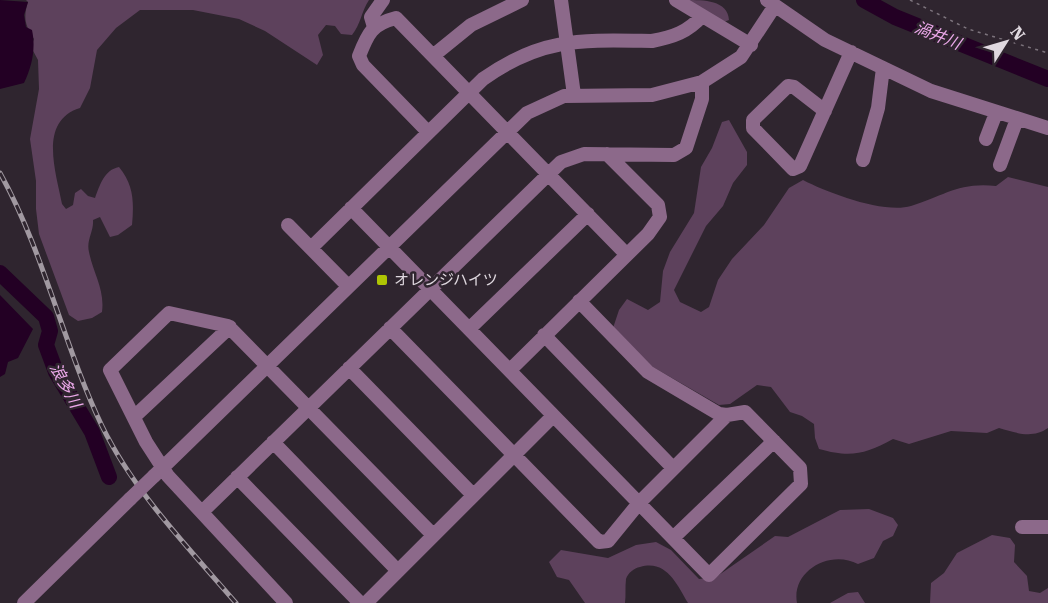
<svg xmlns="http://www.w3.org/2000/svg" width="1048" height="603" font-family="'Roboto Serif','Noto Sans JP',serif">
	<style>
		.green { fill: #5d415c }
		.water { fill: #230024 }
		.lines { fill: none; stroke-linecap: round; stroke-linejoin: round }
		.river { stroke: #230024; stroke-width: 16 }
		.path { stroke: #7c737c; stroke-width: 1.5; stroke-dasharray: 3 4.5; stroke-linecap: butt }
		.minor { stroke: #8c698a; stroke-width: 14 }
		.rail-casing { stroke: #a199a1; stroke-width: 5 }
		.rail { stroke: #2f252f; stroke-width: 3; stroke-dasharray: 9; stroke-linecap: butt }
		.minor-bridge { stroke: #8c698a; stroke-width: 14 }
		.poi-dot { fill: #afc504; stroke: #2f252f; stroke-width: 2 }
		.labels { text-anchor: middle; stroke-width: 5; stroke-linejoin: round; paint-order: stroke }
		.poi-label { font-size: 15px; fill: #dfd8df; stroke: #2f252f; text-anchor: start }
		.water-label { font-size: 16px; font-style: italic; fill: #eca9ea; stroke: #2f252f }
	</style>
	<rect width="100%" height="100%" fill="#2f252f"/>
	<path class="green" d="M26,0H369C361,12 361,24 352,35L341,34L335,26L326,25L318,35L323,55L317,65L265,31L239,19L193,10H140L116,28L97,50L90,88L80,108C38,121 56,172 62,204L66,209L73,205L75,193L81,189L88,196L95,198C100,185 104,170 119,167C134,185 134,203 132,225L118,235L110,237L100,217L93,220C94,231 86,240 89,252C93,273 105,289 102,312L92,318L78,321L69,315L39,234L36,209V181L30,139L39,89L38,60L31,47L34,39C25,25 23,18 28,2Z
		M687,0C703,0 728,0 729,20L724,22Z
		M729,120L747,152V165L733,183L723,206L706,226L674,290L680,302L701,312L709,307L718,280L732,259L764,225L789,188L803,180C828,193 884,214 911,206C944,196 958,182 996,186L1008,177L1048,187V428C1032,439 1017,433 999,428L987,433L951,431L909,444L893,439C865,454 851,458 819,449L815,438L814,424L802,416L790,412L771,387L757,385L730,404L719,405L653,367L613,328L619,310L627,299L648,310L660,302L663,271L670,252L694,213L701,167L712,148L722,122Z
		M869,509L893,518L898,525L893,536L883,541L874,558L858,564C830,549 791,571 797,603H688C677,584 666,559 640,567C634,568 628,573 626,579C625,587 626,595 625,603H585L569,580L557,577L549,562L561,550L608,558L636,545L656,542L671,550L699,579L716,577L775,536L788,537L840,510Z
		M992,535L1010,538L1015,545L1014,562L1027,576L1029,591L1040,593L1048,588V603H930L931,583L944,573L957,553Z
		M858,592L865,603H830L848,593Z"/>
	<path class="water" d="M0,0L28,2L24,15L26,27L32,30C36,48 32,67 24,83L0,89Z
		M0,295L33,329L18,358L8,362L5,374L0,377Z"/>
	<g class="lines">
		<path class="river" d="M864,0L895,17L1048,79
			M0,273L46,317L50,331L46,345L56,372L92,432L109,477"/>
		<path class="path" d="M910,0L968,29L1048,53"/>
		<path class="minor" d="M561,0L574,95
			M676,0L751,45
			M767,0L825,40L931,91L1048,128
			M374,27L371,17L383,0
			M434,55L471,25L522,0
			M825,111L794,87L788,86L753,120V128L793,169L800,166L851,52
			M428,132L363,65L359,56C368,33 372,24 396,18L626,254
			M986,139L996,113
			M863,160L878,108L883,68
			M1000,165L1017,119
			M351,208L709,575L801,484L800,468L745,412L727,415L719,414L648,372L579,301
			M288,225L348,286
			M311,248L483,79C542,37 582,40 652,41C673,37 688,32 702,16
			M390,328L599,542L608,541L639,503L727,415
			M469,329L588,214
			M544,335L673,468
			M349,368L473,495
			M510,370L648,234L660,217L658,205L607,154
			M134,417L230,327
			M273,442L398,571
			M154,476L527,113L564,96L652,95L702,82L741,57L774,7
			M237,477L360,603
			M202,512L561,162L584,154L674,155L686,148L702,99V82
			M1022,527H1048
			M673,538L774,441
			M24,603L130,499
			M286,603L168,476L146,442L110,370L169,313L228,326L433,535
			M366,603L553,416"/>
		<defs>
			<path id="rail" d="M0,173C44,252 63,344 102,426C134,492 188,547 236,603"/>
		</defs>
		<use href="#rail" class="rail-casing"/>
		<use href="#rail" class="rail"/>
		<path class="minor-bridge" d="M130,499L154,476"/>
	</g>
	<rect class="poi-dot" x="376" y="274" width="12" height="12" rx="3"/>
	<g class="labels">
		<g class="poi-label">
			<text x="394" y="285">オレンジハイツ</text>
		</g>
		<g class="water-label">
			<text transform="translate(938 35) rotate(22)" y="6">渦井川</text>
			<text transform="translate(66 385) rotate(62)" y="6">浪多川</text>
		</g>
	</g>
	<g transform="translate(1006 42) rotate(53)" stroke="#2f252f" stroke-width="4.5" paint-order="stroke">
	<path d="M0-4.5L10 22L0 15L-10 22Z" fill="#dfd8df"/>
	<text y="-9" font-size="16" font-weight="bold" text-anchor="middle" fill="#dfd8df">N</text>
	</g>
</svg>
